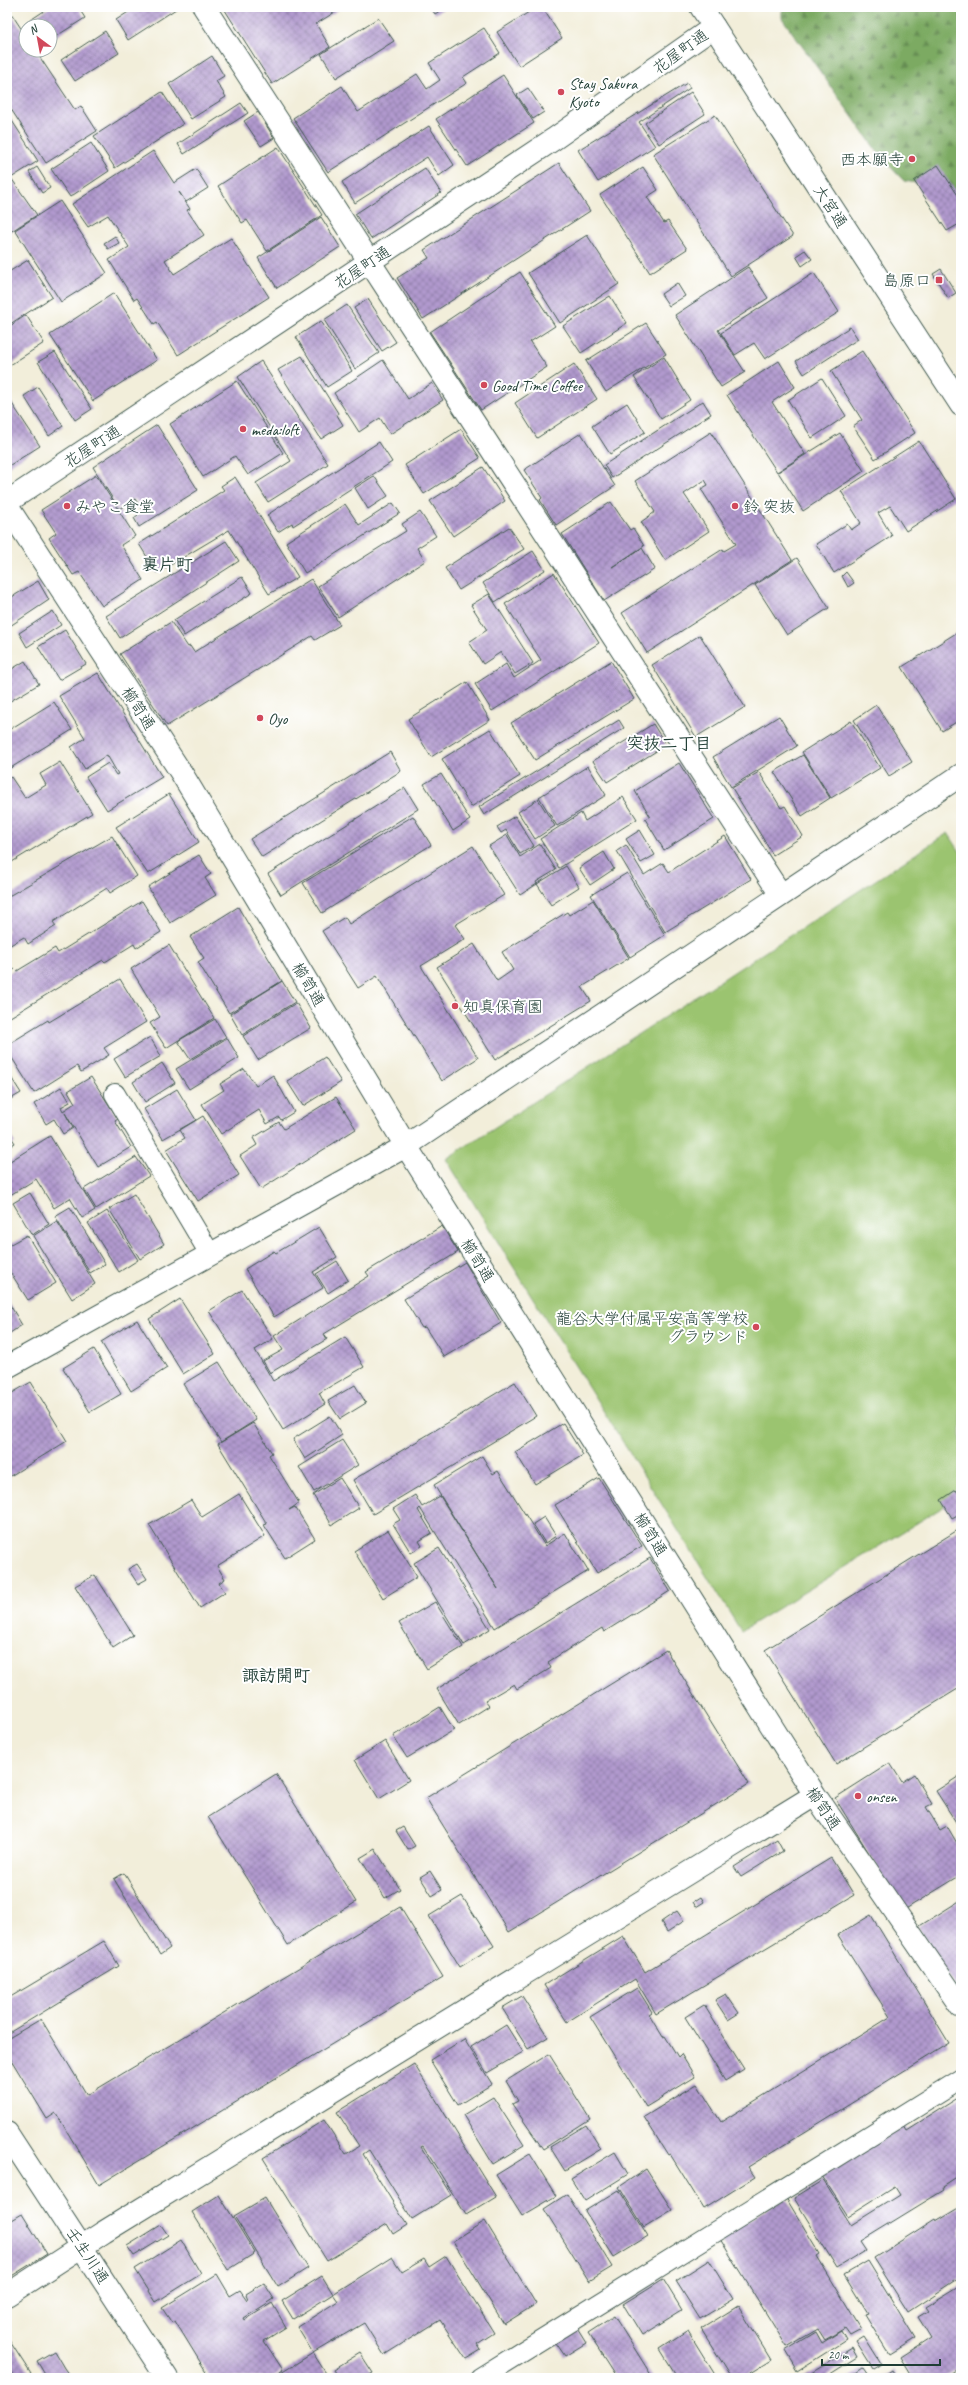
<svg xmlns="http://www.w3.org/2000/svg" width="968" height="2385" font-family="Caveat,'Klee One',sans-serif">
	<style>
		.forest { fill: url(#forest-firs); stroke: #4e744b }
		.garden { fill: #9bc46f; stroke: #5d8052 }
		.building { fill: url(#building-cross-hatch) }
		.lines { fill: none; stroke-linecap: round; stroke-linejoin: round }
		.lane-casing { stroke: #3f584d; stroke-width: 22 }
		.street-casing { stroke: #3f584d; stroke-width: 24 }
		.secondary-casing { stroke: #3f584d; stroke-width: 24 }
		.lane { stroke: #fff; stroke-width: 20 }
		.street { stroke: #fff; stroke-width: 22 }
		.secondary { stroke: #fff; stroke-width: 22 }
		.poi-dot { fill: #d1495b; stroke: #fff; stroke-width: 1.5 }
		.labels { text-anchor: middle; stroke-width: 4; stroke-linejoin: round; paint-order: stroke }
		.street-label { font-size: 16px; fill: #1f3d34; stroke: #fff }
		.poi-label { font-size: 16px; fill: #1f3d34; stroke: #fff; text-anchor: start }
		.neighbourhood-label { font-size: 17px; font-weight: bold; fill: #1f3d34; stroke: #fff }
	</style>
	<defs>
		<pattern id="forest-firs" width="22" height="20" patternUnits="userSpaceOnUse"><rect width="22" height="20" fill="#7caa62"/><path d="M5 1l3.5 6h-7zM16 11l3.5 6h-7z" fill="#658c52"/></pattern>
		<pattern id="building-cross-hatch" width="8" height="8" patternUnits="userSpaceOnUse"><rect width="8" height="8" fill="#b199ce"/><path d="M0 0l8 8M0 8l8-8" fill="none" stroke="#8f7ea8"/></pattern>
	</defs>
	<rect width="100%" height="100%" fill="#fff"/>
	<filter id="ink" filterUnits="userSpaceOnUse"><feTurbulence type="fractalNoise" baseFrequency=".025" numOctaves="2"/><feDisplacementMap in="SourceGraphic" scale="8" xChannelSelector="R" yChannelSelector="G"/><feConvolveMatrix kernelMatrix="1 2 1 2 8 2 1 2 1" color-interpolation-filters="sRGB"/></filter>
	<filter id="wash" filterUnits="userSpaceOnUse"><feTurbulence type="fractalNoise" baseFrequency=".012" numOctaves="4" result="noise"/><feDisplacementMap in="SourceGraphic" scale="16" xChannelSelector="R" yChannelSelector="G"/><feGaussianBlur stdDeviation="0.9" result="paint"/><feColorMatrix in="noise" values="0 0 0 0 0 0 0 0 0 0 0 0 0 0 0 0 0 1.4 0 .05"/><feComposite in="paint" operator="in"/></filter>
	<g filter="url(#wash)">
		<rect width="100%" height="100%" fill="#f2eeda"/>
		<path class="forest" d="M785,7H961V190L904,181L881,157L782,18V11Z"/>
		<path class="garden" d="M948,833L961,853V1496L741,1631L446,1159Z"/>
		<g id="blocks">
			<path class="building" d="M7,7L26,36V50H35L75,110L81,106L97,131L46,163L7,103Z
				M50,7H78L85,18L50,40V26H28L26,23Z
				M136,7H179L128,40L116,20Z
				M223,7H343L316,24L330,47L272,84Z
				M430,7H446L435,14Z
				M537,7H542L562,38L519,66L497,32Z
				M378,18L394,41L336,78L321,54Z
				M484,28L500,53L463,77L467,83L328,172L293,118L342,86L358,112L417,74L427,89L440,80L429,63Z
				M105,31L119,53L75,81L61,60Z
				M212,56L224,76L216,81L226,97L191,119L169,84Z
				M503,75L534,123L467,166L436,119Z
				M687,83L690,88L639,122L655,146L598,182L578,150Z
				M528,88L544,112L533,119L517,95Z
				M162,92L183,124L115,168L94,136Z
				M691,92L705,114L659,144L645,123Z
				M241,103L248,113L184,154L178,144Z
				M258,112L274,138L261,146L244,121Z
				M7,113L38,161L11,178L37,215L7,234V175L9,174Z
				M715,115L793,236L731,276L653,154Z
				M429,126L454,165L439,176L427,157L355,203L342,182Z
				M91,143L109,171L70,197L51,169Z
				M278,147L322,215L267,251L247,220L242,223L218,186Z
				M153,151L174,183L196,169L208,188L186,202L179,192L190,209L187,210L204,235L165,260L174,274L231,238L269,297L178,355L157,322L154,324L137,298L134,300L109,260L129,247L108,215L88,227L72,204Z
				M559,163L590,211L423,319L397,278L429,258L424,250Z
				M938,165L961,200V223L947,231L914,181Z
				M37,167L50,188L42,193L29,172Z
				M643,167L658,190L647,197L664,223L668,221L687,249L650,273L600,195Z
				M425,168L441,193L371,239L355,214Z
				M60,201L107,273L61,302L15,230Z
				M321,217L340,247L277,288L258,258Z
				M587,235L619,284L560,323L528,273Z
				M115,236L119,243L108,249L104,243Z
				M805,250L812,259L802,266L796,256Z
				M28,260L52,297L7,326V273Z
				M748,267L768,298L718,330L745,372L721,387L675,315Z
				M941,269L956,293L948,298L933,274Z
				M520,272L555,326L530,342L547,367L481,410L430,332Z
				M814,273L839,312L765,359L754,343L735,355L721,333Z
				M677,283L685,296L669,306L661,294Z
				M114,293L157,360L93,401L50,335Z
				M610,296L627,323L581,353L563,326Z
				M368,299L396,342L382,351L354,308Z
				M347,305L379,353L355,369L324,320Z
				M26,315L44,343L7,367V328Z
				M321,321L352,371L327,387L296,337Z
				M646,323L666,354L606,392L586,361Z
				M850,327L858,339L804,374L796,361Z
				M862,351L915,433L875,459L853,426L862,420L831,371Z
				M55,352L92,409L75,420L38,362Z
				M302,356L338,413L337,415L343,425L321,439L278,370Z
				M664,357L690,400L661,419L634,377Z
				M383,360L408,399L432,383L443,400L390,434L380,418L359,432L334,393Z
				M261,361L328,464L268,502L256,483L291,461L238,377Z
				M779,361L795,387L772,402L805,454L777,472L727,395Z
				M574,364L597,399L537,438L515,403Z
				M822,378L846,416L812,438L788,400Z
				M237,381L283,453L248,475L235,456L203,477L170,424Z
				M38,387L63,426L49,436L24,396Z
				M7,396L40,446L7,467Z
				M703,401L711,414L612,478L604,465Z
				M627,403L645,432L610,454L592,426Z
				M157,425L198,490L139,527L134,518L143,511L135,499L119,509L93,467Z
				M461,429L480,458L424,494L405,465Z
				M711,432L792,560L647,653L622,613L723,549L724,551L736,544L701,489L708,485L705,480L684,494L709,531L665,560L641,522L655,512L635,481Z
				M581,433L615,486L556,525L540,500L542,498L524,470Z
				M840,433L864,471L803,511L778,472Z
				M919,441L956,499L906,531L890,506L878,513L892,536L834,573L816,544L847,524L851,530L861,523L841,491Z
				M379,442L392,462L293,526L292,523L278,532L267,515Z
				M483,467L505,501L453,536L430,501Z
				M96,475L135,536L121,545L143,580L102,606L79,572L73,575L49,538L56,533L41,510Z
				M374,476L388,496L368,509L355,488Z
				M235,477L298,577L269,594L229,530L157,573L139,544L224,490L221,486Z
				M611,502L630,530L633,528L644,546L612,567L642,548L655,569L604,601L562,534Z
				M393,503L400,513L305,573L286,542L345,504L359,525Z
				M420,512L436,536L417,548L425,561L338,617L318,586L406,531L402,524Z
				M509,527L524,549L459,590L445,568Z
				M226,541L239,561L120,638L106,616Z
				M533,551L545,570L495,602L483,583Z
				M797,558L829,608L787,635L755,585Z
				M846,572L854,583L848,587L842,576Z
				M554,573L599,643L492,711L475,684L506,664L514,678L541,660L505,604Z
				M242,577L252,593L184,636L174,620Z
				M311,579L340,625L315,640L312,636L167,726L120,654L171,622L188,647L190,646L194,652Z
				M38,581L49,600L10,626L7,620V600Z
				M489,594L533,663L515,674L501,652L483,664L469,642L487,630L471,605Z
				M53,611L61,625L27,647L19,633Z
				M65,630L86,664L59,680L38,647Z
				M961,630V719L942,731L902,667Z
				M700,635L745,707L696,737L652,665Z
				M25,661L39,684L7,703V672Z
				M611,661L634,699L535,760L511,723Z
				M98,673L162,777L107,810L86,777L108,763L116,775L118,774L107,755L85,769L71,747L85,738L59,696Z
				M467,682L490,720L431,757L408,719Z
				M54,702L72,730L9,769L7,766V731Z
				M876,705L912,762L889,776L854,720Z
				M779,716L797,746L731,787L713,757Z
				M619,720L624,728L484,815L479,807Z
				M851,721L880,768L831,798L802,752Z
				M653,724L666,745L607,782L593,761Z
				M490,729L520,776L471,807L442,759Z
				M390,752L401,771L262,857L250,839Z
				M803,755L830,798L802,816L774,772Z
				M60,762L92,813L7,865V780L11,777L25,798L46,785L40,774Z
				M679,763L714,819L664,850L645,819L650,816L635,791Z
				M588,766L606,795L557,826L539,797Z
				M759,772L781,808L785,806L803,836L773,855L732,788Z
				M441,774L470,820L453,831L424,784Z
				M405,788L418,809L281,895L268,874Z
				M169,794L199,842L148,874L116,827Z
				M623,797L637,819L559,868L540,839L581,813L585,821Z
				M538,799L555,826L535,839L518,812Z
				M413,816L431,845L322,913L303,883Z
				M515,816L534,846L520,854L506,830L501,833L497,827Z
				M640,830L655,855L641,863L626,839Z
				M507,835L520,857L540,844L556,870L536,882L537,884L566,866L579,887L551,905L537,884L520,895L489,846Z
				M112,836L137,876L110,893L107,888L53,922L56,926L28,944L24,937L7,947V897Z
				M725,836L751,879L665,932L617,851L626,845L644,875L663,863L669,872Z
				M473,846L504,895L455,925L465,939L421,966L478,1058L442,1081L377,976L358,988L322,931L345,917L349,924Z
				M604,852L614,869L590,885L579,868Z
				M199,855L211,874L205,878L216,895L170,923L148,887Z
				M627,873L665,935L630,957L591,895Z
				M593,900L629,958L582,987L591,1001L495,1060L437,967L474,944L497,981L513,970L502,952L567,912L569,915Z
				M142,901L161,932L136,948L134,944L105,962L103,960L7,1019V974L15,969L17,971L55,948L58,953Z
				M238,907L282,981L229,1013L198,962L204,958L190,937Z
				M169,945L214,1018L166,1048L150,1023L160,1017L131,969Z
				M120,979L146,1022L104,1048L109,1055L81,1072L77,1066L34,1093L7,1050V1045L48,1020L49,1022Z
				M282,981L295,1002L242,1035L230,1014Z
				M296,1003L311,1028L258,1060L243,1036Z
				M215,1019L226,1037L190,1059L178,1041Z
				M150,1037L161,1056L125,1077L114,1059Z
				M227,1038L239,1058L189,1089L176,1069Z
				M325,1057L341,1082L303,1106L287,1081Z
				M162,1063L175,1083L145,1102L133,1082Z
				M244,1069L256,1086L273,1075L294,1112L281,1120L279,1117L267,1124L259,1110L221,1134L202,1104L224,1090L220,1084Z
				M7,1071L21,1093L7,1101Z
				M91,1077L118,1119L115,1121L131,1147L98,1167L65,1113L73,1128L63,1134L54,1119L46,1124L34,1104L61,1087L70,1102L61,1107L63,1111L75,1103L68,1091Z
				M177,1089L196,1120L163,1139L144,1109Z
				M336,1097L356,1129L261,1189L240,1156L257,1145L253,1138L279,1122L284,1129Z
				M203,1116L239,1175L198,1201L166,1150L185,1138L180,1130Z
				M7,1131L15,1143L7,1148Z
				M50,1136L95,1210L82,1218L70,1198L54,1208L36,1179L7,1197V1163Z
				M136,1157L149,1176L96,1209L84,1189Z
				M30,1193L49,1224L32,1235L13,1203Z
				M134,1194L164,1244L140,1259L109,1209Z
				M70,1207L105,1264L90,1273L55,1216Z
				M107,1211L138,1260L119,1272L88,1223Z
				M57,1221L95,1284L72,1299L33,1236Z
				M442,1226L458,1252L324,1334L327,1339L270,1373L263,1361L283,1350L274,1336L369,1276L366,1272Z
				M319,1227L337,1257L313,1272L323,1288L274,1317L245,1269L274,1251L276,1253Z
				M27,1235L56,1283L28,1300L7,1267V1246Z
				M337,1261L348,1280L328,1293L316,1274Z
				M465,1262L501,1323L444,1357L425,1327L422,1328L404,1299Z
				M242,1290L273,1339L255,1350L273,1381L345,1337L364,1367L319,1393L325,1404L283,1430L209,1311Z
				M180,1299L215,1354L183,1374L149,1319Z
				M7,1300L22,1325L7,1335Z
				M137,1320L167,1368L131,1391L101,1342Z
				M94,1349L121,1394L90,1412L63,1368Z
				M219,1362L256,1420L221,1442L183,1384Z
				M31,1382L67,1441L7,1478V1396Z
				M515,1382L536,1416L373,1514L353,1480Z
				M355,1385L366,1403L340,1419L328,1401Z
				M330,1416L342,1435L305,1459L293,1439Z
				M253,1423L272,1453L269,1455L299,1503L289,1510L295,1507L315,1539L285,1558L264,1525L267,1524L218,1444Z
				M563,1423L583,1455L535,1484L515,1452Z
				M342,1440L358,1465L314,1492L299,1467Z
				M482,1456L493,1474L498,1471L545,1546L565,1533L588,1571L495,1628L420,1508L418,1510L432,1533L419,1541L422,1546L411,1553L393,1524L400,1520L393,1509L415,1495L422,1507L440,1496L498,1589L434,1485Z
				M340,1478L359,1508L332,1525L313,1495Z
				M599,1478L642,1546L597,1573L555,1505Z
				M956,1490L961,1497V1513L952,1518L941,1500Z
				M239,1494L265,1536L217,1566L225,1579L219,1583L225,1592L200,1608L149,1525L191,1500L202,1517Z
				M544,1517L556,1536L545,1543L533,1524Z
				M961,1528V1687L836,1764L765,1650Z
				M388,1530L417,1577L383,1598L354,1551Z
				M439,1548L490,1629L464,1645L414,1563Z
				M650,1558L670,1591L604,1632L602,1628L548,1662L551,1668L517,1689L514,1684L485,1701L489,1706L459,1725L437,1689Z
				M137,1564L147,1579L138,1584L128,1569Z
				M95,1575L133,1635L113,1648L75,1586Z
				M435,1602L463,1647L427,1669L399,1623Z
				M666,1650L749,1784L509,1932L426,1798Z
				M440,1707L454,1730L407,1758L393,1736Z
				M385,1741L409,1780L379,1799L355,1760Z
				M890,1763L902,1782L914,1774L932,1804L926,1807L940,1830L947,1826L961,1850V1875L904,1910L835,1798Z
				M276,1774L356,1902L288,1945L208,1817Z
				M961,1775V1830L936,1791Z
				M403,1827L415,1846L408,1850L396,1831Z
				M777,1840L783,1851L741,1877L734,1867Z
				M375,1849L400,1889L385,1898L360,1858Z
				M831,1858L854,1895L656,2014L635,1979L567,2022L544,1985L623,1936L645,1972Z
				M430,1871L442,1890L432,1896L420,1877Z
				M124,1873L170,1948L160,1955L114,1879Z
				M462,1896L494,1946L460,1967L429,1916Z
				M701,1897L704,1902L696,1907L693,1902Z
				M961,1900V1997L918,1927Z
				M400,1907L443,1977L99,2185L56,2113L47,2119L7,2053V2039L41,2019L87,2095Z
				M677,1911L684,1921L667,1932L661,1922Z
				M871,1915L949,2043L748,2167L755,2177L704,2209L670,2154L668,2155L644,2117L697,2084L721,2122L890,2017L838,1935Z
				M104,1941L119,1966L7,2034V1999Z
				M637,1988L652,2012L649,2014L663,2037L665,2036L678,2057L681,2054L695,2077L646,2107L590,2017Z
				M726,1994L739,2013L728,2020L715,2000Z
				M522,1996L548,2037L528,2049L502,2008Z
				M704,2005L744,2069L725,2081L685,2017Z
				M506,2025L523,2052L487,2073L471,2047Z
				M464,2039L492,2084L458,2105L430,2060Z
				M549,2054L590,2119L543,2149L512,2104L518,2101L506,2081Z
				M414,2064L496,2197L466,2215L423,2146L421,2147L451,2195L412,2219L369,2150L363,2154L407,2225L393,2234L387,2224L327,2261L263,2158L324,2120L346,2154L359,2146L337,2112Z
				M961,2096V2176L943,2188L944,2190L861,2241L867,2250L837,2268L794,2198L823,2180L851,2225L899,2195L894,2187L848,2216L822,2176L904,2125L907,2130Z
				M493,2097L524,2145L493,2164L463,2115Z
				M586,2125L601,2149L565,2171L550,2147Z
				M615,2152L628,2174L585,2201L571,2179Z
				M530,2154L556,2196L522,2216L496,2175Z
				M646,2169L672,2210L644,2227L619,2187Z
				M619,2190L648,2236L614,2257L585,2211Z
				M567,2194L612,2267L589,2281L544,2209Z
				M219,2195L255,2253L228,2270L192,2212Z
				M265,2198L308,2268L278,2287L234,2216Z
				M786,2198L820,2254L817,2256L861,2329L850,2335L845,2328L825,2340L818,2329L787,2347L720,2239Z
				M961,2206V2277L908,2312L874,2258L935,2219L936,2221Z
				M22,2214L47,2254L10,2277L11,2279L7,2282V2223Z
				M485,2221L536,2304L504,2324L453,2241Z
				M161,2225L168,2235L134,2256L127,2246Z
				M181,2240L201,2274L156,2302L135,2269Z
				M446,2256L494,2333L477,2344L481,2350L466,2359L440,2320L384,2355L364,2323L313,2353L297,2327L338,2301L333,2294L392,2257L402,2272L424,2259L429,2267Z
				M709,2260L733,2299L700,2319L676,2281Z
				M868,2261L915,2338L889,2354L865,2315L868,2314L844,2275Z
				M217,2274L230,2296L240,2290L247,2300L248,2299L246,2294L264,2283L274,2299L244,2318L245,2320L272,2303L286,2327L264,2341L283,2370L270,2378H210L175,2321L172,2323L162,2308Z
				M322,2276L333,2294L293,2319L282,2301Z
				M663,2279L682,2310L642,2335L623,2304Z
				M961,2285V2367L943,2378H912L900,2358L931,2338L918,2317L928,2311L925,2307Z
				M738,2306L771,2360L742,2378H732L701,2329Z
				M614,2316L653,2378H617L588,2333Z
				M576,2327L586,2343L565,2356L554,2340Z
				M688,2331L717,2378H678L660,2349Z
				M841,2331L846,2340L797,2371L785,2351L816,2332L822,2343Z
				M7,2337L31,2374L25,2378H15L7,2365Z
				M864,2337L881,2364L873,2369L856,2342Z
				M852,2348L857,2357L824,2378H803Z
				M54,2351L64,2368L71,2378H47L37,2361Z
				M313,2353L329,2378H273Z
				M360,2353L373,2373L364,2378H340L334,2369Z
				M863,2368L870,2378H848Z
				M893,2370L898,2378H881Z"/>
		</g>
	</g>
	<g filter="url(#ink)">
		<use href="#blocks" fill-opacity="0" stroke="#3f584d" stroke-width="1"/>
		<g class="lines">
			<defs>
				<path id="lane" d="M115,1094L210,1254
					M480,2378L961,2079"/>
				<path id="street" d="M204,7L781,895
					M7,502L554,139L714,27
					M7,506L182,774L406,1146L815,1795L961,2007
					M7,1367L406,1146L961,775
					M7,2295L104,2232L815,1795"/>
				<path id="secondary" d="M701,7L961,405
					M7,2133L167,2378"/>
			</defs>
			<use href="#lane" class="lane-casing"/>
			<use href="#street" class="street-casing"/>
			<use href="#secondary" class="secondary-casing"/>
			<use href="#lane" class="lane"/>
			<use href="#street" class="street"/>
			<use href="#secondary" class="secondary"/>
		</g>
	</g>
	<g class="poi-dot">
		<circle cx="561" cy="92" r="4"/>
		<circle cx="912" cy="159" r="4"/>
		<rect x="935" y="276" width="8" height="8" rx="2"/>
		<circle cx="484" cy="385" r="4"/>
		<circle cx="243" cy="429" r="4"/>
		<circle cx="67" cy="506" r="4"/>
		<circle cx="735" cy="506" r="4"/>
		<circle cx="260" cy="718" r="4"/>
		<circle cx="455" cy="1006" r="4"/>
		<circle cx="756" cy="1327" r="4"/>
		<circle cx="858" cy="1796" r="4"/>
	</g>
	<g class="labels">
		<g class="street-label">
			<text transform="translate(680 51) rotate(-36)" y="6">花屋町通</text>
			<text transform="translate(831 206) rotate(57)" y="6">大宮通</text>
			<text transform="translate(362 267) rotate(-34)" y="6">花屋町通</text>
			<text transform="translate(92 446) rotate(-33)" y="6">花屋町通</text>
			<text transform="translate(139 708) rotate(57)" y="6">櫛笥通</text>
			<text transform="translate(309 984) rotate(59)" y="6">櫛笥通</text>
			<text transform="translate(478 1260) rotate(58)" y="6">櫛笥通</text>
			<text transform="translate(651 1534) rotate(58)" y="6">櫛笥通</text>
			<text transform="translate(824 1808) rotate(56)" y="6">櫛笥通</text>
			<text transform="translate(88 2255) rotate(57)" y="6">壬生川通</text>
		</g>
		<g class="poi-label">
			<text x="569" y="89">Stay Sakura<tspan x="569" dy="18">Kyoto</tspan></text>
			<text x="904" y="165" text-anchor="end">西本願寺</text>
			<text x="931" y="286" text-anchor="end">島原口</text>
			<text x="492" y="391">Good Time Coffee</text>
			<text x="251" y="435">meda:loft</text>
			<text x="75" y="512">みやこ食堂</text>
			<text x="743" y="512">鈴 突抜</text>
			<text x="268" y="724">Oyo</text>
			<text x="463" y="1012">知真保育園</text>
			<text x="748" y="1324" text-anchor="end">龍谷大学付属平安高等学校<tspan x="748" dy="18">グラウンド</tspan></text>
			<text x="866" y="1802">onsen</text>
		</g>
		<g class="neighbourhood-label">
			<text x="167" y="570">裏片町</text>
			<text x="669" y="749">突抜二丁目</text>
			<text x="276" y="1681">諏訪開町</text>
		</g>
	</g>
	<rect width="968" height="2385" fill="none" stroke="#fff" stroke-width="24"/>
	<g transform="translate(38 38) rotate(328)"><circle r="19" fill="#ffffff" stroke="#a5b1ae"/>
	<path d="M0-3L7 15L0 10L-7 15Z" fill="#d1495b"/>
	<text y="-6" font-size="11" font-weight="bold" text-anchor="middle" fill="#1f3d34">N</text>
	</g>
	<path d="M822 2359v6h118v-6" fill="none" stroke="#1f3d34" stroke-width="2"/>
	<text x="828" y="2359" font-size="12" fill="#1f3d34" stroke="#ffffff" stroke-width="3" paint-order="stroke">20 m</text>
</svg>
